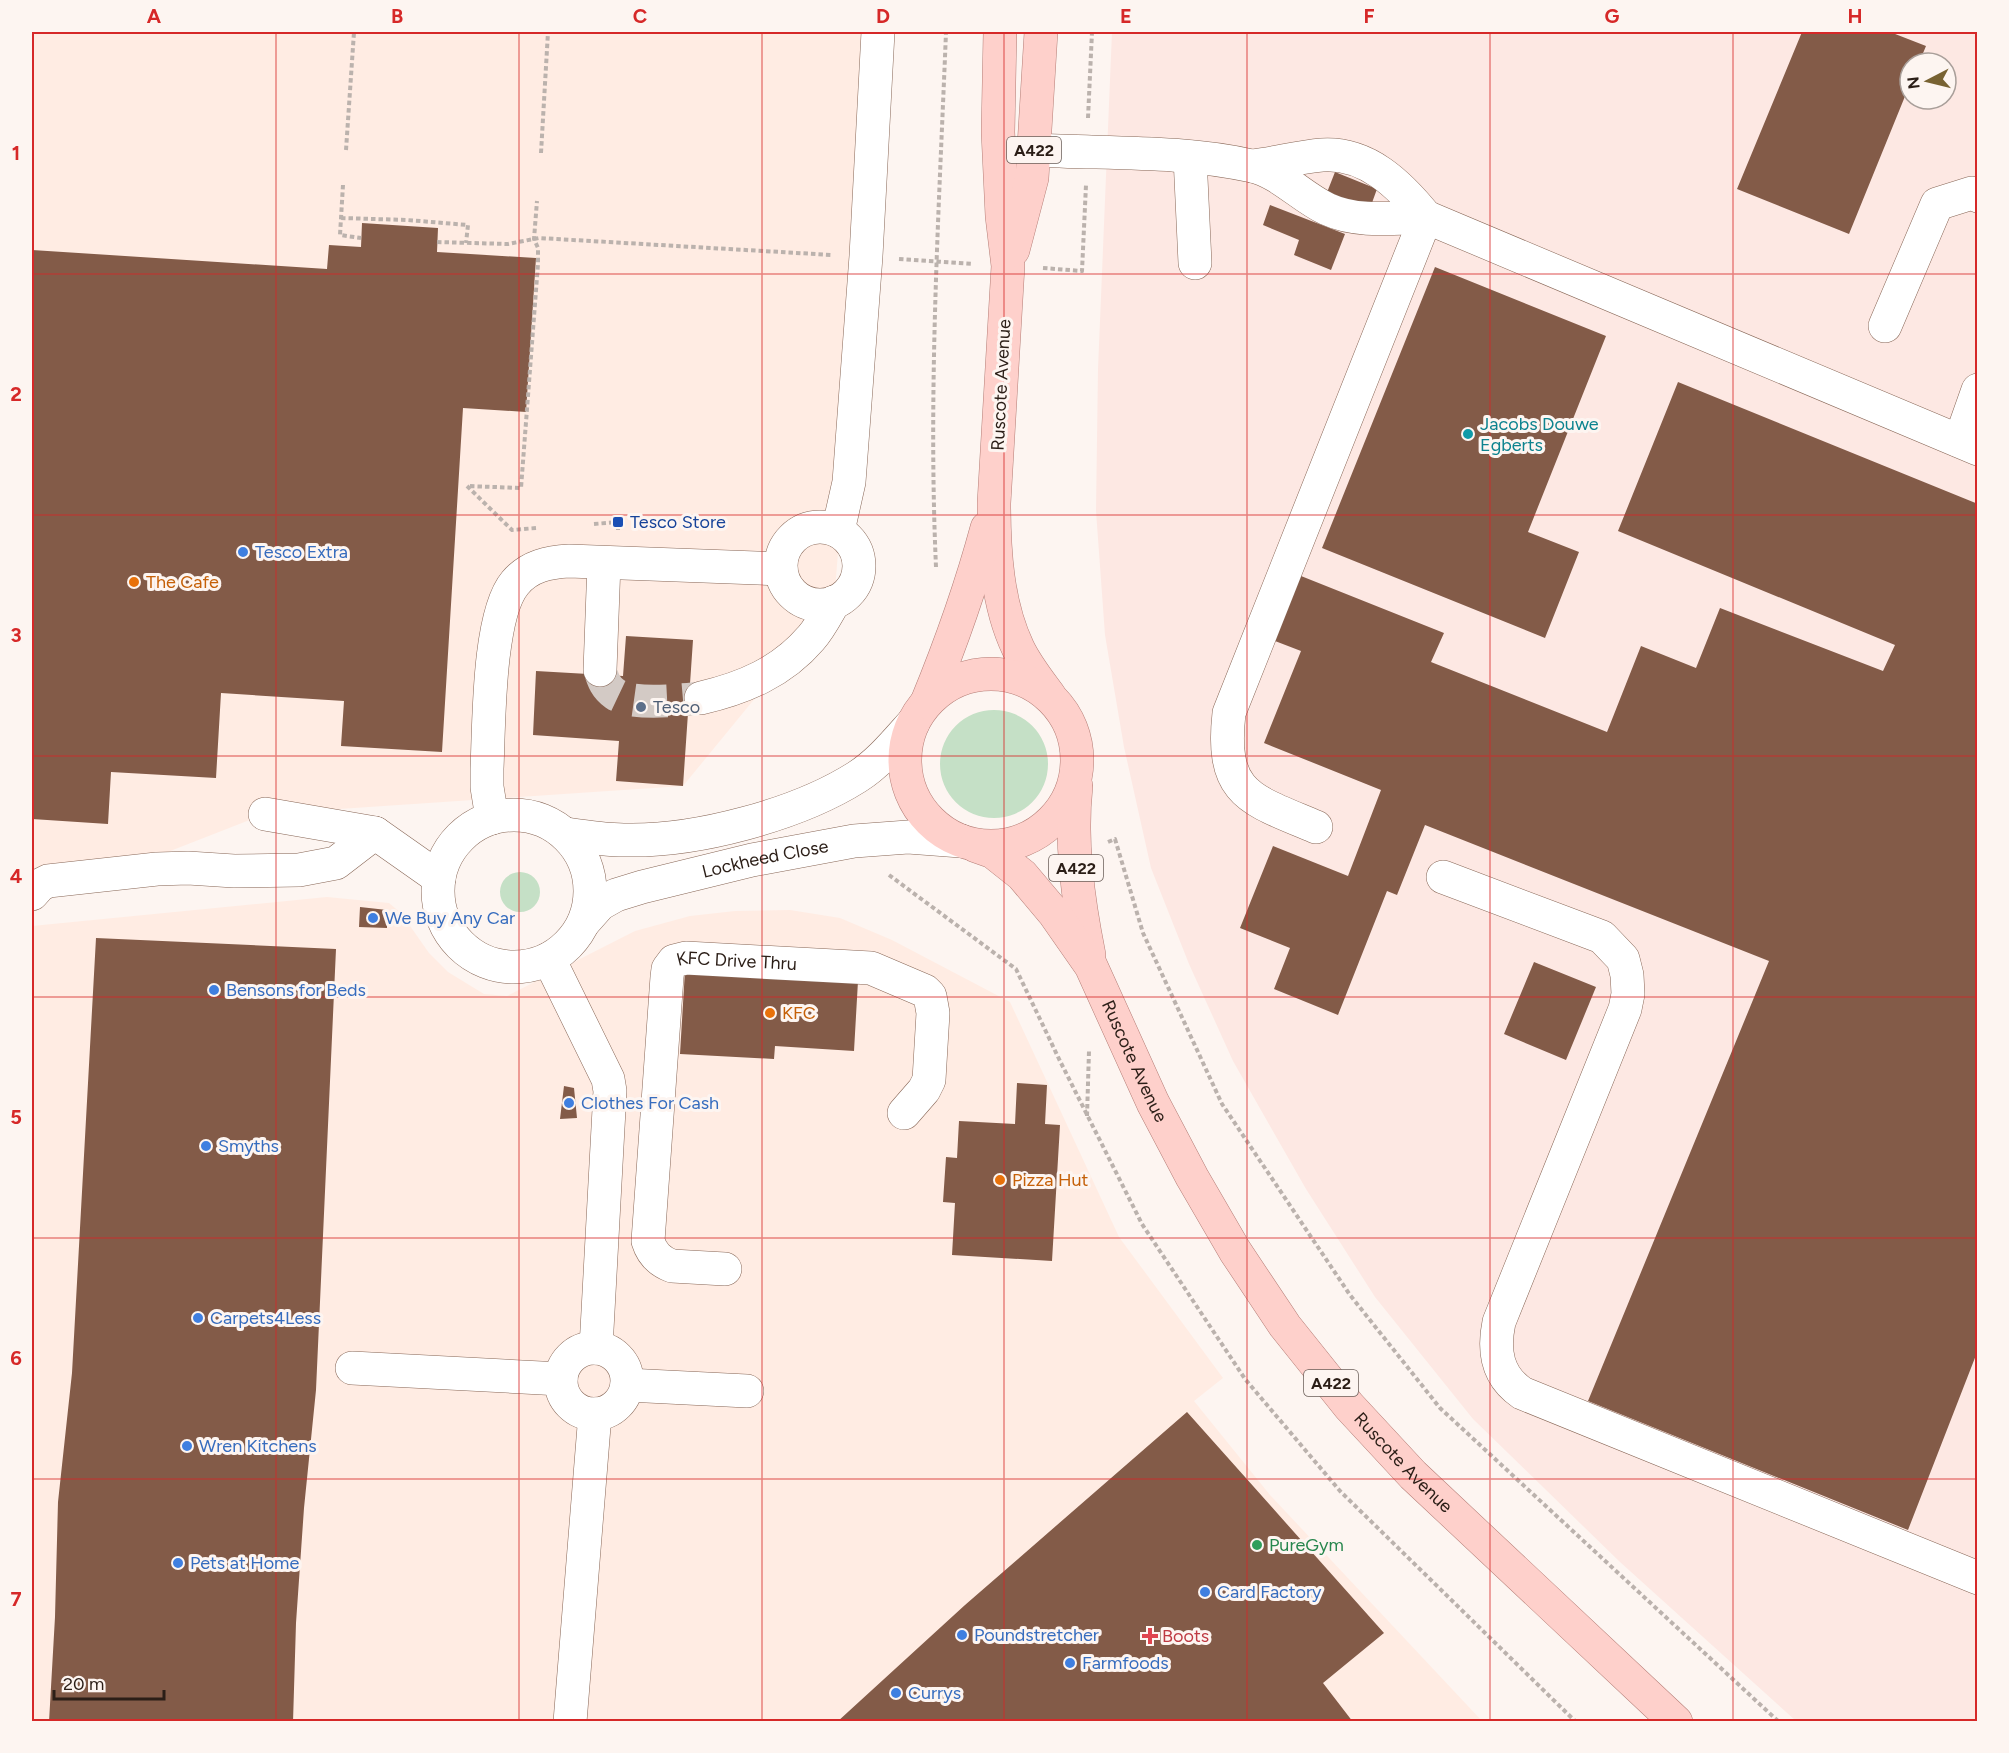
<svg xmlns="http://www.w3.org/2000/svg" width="2009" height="1753" font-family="Figtree,sans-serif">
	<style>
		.built { fill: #ffece3 }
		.industrial { fill: #fde8e3; fill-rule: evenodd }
		.green { fill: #c5e0c6 }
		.building { fill: #835b48 }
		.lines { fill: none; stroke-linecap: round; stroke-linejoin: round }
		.minor-tunnel { stroke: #d3cac5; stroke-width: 33; stroke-dasharray: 33 16; stroke-linecap: butt }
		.minor-casing { stroke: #886757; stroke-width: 34 }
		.major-casing { stroke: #b47d76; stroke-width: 34 }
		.path { stroke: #bbb2ad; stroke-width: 4; stroke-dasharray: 4.5 3; stroke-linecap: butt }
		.minor { stroke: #fff; stroke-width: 33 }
		.major { stroke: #fed0cb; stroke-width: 33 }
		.grid { fill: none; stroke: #d62828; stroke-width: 1.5; stroke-opacity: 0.55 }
		.culture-dot { fill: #0f9aa8; stroke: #fdf5f1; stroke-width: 2 }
		.transit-dot { fill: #1a4fb4; stroke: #fdf5f1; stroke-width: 2 }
		.shop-dot { fill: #3f7fe0; stroke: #fdf5f1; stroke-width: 2 }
		.food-dot { fill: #e8710a; stroke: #fdf5f1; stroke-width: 2 }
		.service-dot { fill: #5c6f8a; stroke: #fdf5f1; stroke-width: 2 }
		.leisure-dot { fill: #2e9e5b; stroke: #fdf5f1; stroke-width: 2 }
		.health-dot { fill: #e0444e; stroke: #fdf5f1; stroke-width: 2 }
		.labels { text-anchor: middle; stroke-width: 6; stroke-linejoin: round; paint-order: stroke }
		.shield { fill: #fdf5f1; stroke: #6a5e58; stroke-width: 1.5 }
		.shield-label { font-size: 16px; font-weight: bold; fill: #2b1e17 }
		.street-label { font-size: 18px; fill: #2b1e17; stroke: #fdf5f1 }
		.culture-label { font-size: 18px; fill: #0d838f; stroke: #fdf5f1; text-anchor: start }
		.transit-label { font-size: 18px; fill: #164399; stroke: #fdf5f1; text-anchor: start }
		.shop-label { font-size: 18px; fill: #366cbe; stroke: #fdf5f1; text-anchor: start }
		.food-label { font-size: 18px; fill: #c56008; stroke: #fdf5f1; text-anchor: start }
		.service-label { font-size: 18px; fill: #4e5e75; stroke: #fdf5f1; text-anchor: start }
		.leisure-label { font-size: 18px; fill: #27864d; stroke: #fdf5f1; text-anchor: start }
		.health-label { font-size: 18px; fill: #be3a42; stroke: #fdf5f1; text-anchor: start }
		.neatline { fill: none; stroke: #d62828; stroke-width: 2 }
		.grid-label { font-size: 20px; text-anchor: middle; font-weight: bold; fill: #d62828 }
	</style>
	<rect width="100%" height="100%" fill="#fdf5f1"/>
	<path class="built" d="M32,32H871L879,44L834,602L683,786L265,814L32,905Z
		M327,897L389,903L401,913L429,953L448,972L484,994L507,996L635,931L690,916L735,911L790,910L840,918L892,940L1010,1002L1119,1237L1223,1378L1194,1401L1270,1495L1482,1721L32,1722V926Z"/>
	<path class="industrial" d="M1112,32H1977V1721H1796L1620,1562L1473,1419L1375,1297L1306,1189L1233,1061L1189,964L1151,868L1124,747L1105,635L1096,511L1098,369ZM1910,63H1946V99H1910Z"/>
	<path class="green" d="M940 764a54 54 0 1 1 108 0a54 54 0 1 1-108 0Z
		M500 892a20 20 0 1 1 40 0a20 20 0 1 1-40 0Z"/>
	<path class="building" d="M1802,32H1890L1926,46L1919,63H1910V84L1849,234L1737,189Z
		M1335,172L1377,189L1369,211L1326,195Z
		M1270,205L1345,234L1331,270L1294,255L1299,240L1263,225Z
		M362,223L438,228L437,252L536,258L526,412L463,408L442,752L341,746L344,701L221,693L216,778L111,772L108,824L32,819V250L327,269L329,245L361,247Z
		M1435,267L1606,336L1528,532L1579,552L1545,638L1322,548Z
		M1678,382L1978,504V1350L1908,1530L1588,1401L1769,961L1425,825L1397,895L1387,891L1338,1015L1274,989L1290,948L1240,928L1273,846L1348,876L1381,790L1264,743L1301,651L1275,641L1301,576L1444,633L1431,662L1607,732L1641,646L1696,668L1720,608L1883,671L1895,645L1618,531Z
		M626,636L693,640L683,786L616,781L619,741L533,735L536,671L623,676Z
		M360,907L387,910V928L359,927Z
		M96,938L336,949L316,1390L304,1508L296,1623L293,1722H49L55,1617L58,1502L72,1373Z
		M1534,962L1596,987L1566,1060L1504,1034Z
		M685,970L858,981L854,1051L775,1046L774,1059L680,1054Z
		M1017,1083L1047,1085L1045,1124L1060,1125L1052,1261L952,1255L955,1203L943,1202L946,1157L957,1158L959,1121L1015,1124Z
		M564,1086L574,1088L577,1118L560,1119Z
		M1187,1412L1384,1633L1323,1683L1353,1722H837L965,1605Z"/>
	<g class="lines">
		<path class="minor-tunnel" d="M600,670C603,680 606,688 615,694C633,706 680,700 701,698"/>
		<defs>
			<g id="minor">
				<path d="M1034,150C1106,154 1181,150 1252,166C1281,173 1300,196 1327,209C1357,223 1393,218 1426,217L1978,449"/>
				<path d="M1190,157L1195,263"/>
				<path d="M1253,166C1276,163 1299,157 1322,155C1367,152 1400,185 1426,217"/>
				<path d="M1885,326L1937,204L1972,193L1978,196"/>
				<path d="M1960,441L1978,390"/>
				<circle cx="820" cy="566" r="39"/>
				<path d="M838,531L849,482L866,256L878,32"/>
				<path d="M600,670L604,563"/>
				<path d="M701,698C744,688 782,672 811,638C820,628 827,614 834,602"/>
				<path d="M265,814L375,833L439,878"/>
				<circle cx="514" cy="891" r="76"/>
				<path d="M492,818L487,787V769C489,725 488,615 515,583C529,566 549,562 569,561L781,569"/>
				<path d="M1316,827C1250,799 1220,795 1229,713L1426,217"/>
				<path d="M565,834C585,837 604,840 624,840C695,842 797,815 857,777C879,763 896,742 913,723"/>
				<path d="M1443,877L1602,937L1623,959L1627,975L1628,994L1625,1009L1499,1322C1493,1351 1497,1376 1522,1393L1978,1578"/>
				<path d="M32,894L40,885L48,881L157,869L188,868L234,871L299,870L336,863L375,833"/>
				<path id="s1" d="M584,922L600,904L616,895L642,887L752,860L854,841L908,837L961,841"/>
				<path d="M549,959L608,1079L610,1091L596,1348"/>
				<path id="s2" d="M725,1269L672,1266C659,1261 652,1254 648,1241L667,977L668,969L674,961L686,958L871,968L925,991L930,996L933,1013L929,1080L924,1090L904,1113"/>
				<circle cx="594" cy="1381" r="33"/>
				<path d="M352,1368L561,1379"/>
				<path d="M627,1385L747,1391"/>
				<path d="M570,1722L595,1414"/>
			</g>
			<g id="major">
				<path d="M1000,32L998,132L1002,216L1008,266L994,503C994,551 997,604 1018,648C1026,665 1038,680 1049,695"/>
				<path d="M1013,250L1032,178L1041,32"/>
				<circle cx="991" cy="760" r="86"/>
				<path d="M927,702C950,646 971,587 987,528"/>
				<path d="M1076,786C1070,842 1078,900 1089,955"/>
				<path id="s3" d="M976,846L993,852L1022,875L1054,913L1091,966L1153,1103L1192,1177L1235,1251L1285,1326L1349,1406L1413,1475L1676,1722"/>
			</g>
		</defs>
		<use href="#minor" class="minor-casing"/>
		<use href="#major" class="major-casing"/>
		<path class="path" d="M1088,118L1092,32
			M346,150L354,32
			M541,153L548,32
			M343,185L340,235L361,238
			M341,218L407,220L468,225L466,243
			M437,242L508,244L539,238L832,255
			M899,259L973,264
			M1043,268L1082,271L1086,185
			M594,524L618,522V530
			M536,528L512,530L467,486L521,488L538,264V248L534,239L537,201
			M936,567C928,389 939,210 946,32
			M1108,842L1115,839L1143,933L1222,1104L1350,1295L1440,1408L1779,1722
			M889,875L1016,969L1060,1061L1142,1224L1245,1379L1340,1491L1576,1722
			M1087,1116L1089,1051"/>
		<use href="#minor" class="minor"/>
		<use href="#major" class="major"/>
	</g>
	<path class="grid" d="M276,32V1722M519,32V1722M762,32V1722M1004,32V1722M1247,32V1722M1490,32V1722M1733,32V1722M32,274H1978M32,515H1978M32,756H1978M32,997H1978M32,1238H1978M32,1479H1978"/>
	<circle class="culture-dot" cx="1468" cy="434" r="6"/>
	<rect class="transit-dot" x="612" y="516" width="12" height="12" rx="3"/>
	<g class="shop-dot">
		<circle cx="243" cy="552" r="6"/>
		<circle cx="373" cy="918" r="6"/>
		<circle cx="214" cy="990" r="6"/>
		<circle cx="569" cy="1103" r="6"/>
		<circle cx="206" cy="1146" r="6"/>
		<circle cx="198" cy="1318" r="6"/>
		<circle cx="187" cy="1446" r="6"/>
		<circle cx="178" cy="1563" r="6"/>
		<circle cx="1205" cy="1592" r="6"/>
		<circle cx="962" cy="1635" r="6"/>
		<circle cx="1070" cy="1663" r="6"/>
		<circle cx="896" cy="1693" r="6"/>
	</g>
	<g class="food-dot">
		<circle cx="134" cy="582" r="6"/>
		<circle cx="770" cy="1013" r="6"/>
		<circle cx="1000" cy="1180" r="6"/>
	</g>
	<circle class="service-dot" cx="641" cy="707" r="6"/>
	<circle class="leisure-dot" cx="1257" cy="1545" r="6"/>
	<path class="health-dot" d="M1147 1627h6v6h6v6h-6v6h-6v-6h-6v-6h6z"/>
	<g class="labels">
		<g class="shield">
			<rect x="1007" y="137" width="54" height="26" rx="4.5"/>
			<rect x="1049" y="855" width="54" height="26" rx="4.5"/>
			<rect x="1304" y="1370" width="54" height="26" rx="4.5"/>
		</g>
		<g class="shield-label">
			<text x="1034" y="156">A422</text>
			<text x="1076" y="874">A422</text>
			<text x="1331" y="1389">A422</text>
		</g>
		<g class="street-label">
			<text transform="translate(1001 385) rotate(-87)" y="6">Ruscote Avenue</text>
			<text dy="6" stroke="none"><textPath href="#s1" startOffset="196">Lockheed Close</textPath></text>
			<text dy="6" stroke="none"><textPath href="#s2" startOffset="435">KFC Drive Thru</textPath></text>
			<text dy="6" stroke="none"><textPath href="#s3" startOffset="274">Ruscote Avenue</textPath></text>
			<text dy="6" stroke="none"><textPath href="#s3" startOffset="760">Ruscote Avenue</textPath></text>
		</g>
		<g class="culture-label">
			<text x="1480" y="430">Jacobs Douwe<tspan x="1480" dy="21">Egberts</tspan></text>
		</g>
		<g class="transit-label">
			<text x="630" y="528">Tesco Store</text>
		</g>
		<g class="shop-label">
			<text x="255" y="558">Tesco Extra</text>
			<text x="385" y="924">We Buy Any Car</text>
			<text x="226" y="996">Bensons for Beds</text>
			<text x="581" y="1109">Clothes For Cash</text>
			<text x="218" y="1152">Smyths</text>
			<text x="210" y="1324">Carpets4Less</text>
			<text x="199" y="1452">Wren Kitchens</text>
			<text x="190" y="1569">Pets at Home</text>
			<text x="1217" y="1598">Card Factory</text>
			<text x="974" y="1641">Poundstretcher</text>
			<text x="1082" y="1669">Farmfoods</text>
			<text x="908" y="1699">Currys</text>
		</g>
		<g class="food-label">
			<text x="146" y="588">The Cafe</text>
			<text x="782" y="1019">KFC</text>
			<text x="1012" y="1186">Pizza Hut</text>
		</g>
		<g class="service-label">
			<text x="653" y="713">Tesco</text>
		</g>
		<g class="leisure-label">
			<text x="1269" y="1551">PureGym</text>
		</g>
		<g class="health-label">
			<text x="1162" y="1642">Boots</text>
		</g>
	</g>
	<rect width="2009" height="1753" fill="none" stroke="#fdf5f1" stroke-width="66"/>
	<g transform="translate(1928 81) rotate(263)"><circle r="28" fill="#fdf5f1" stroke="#a99f9a" stroke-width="1.5"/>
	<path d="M0-4.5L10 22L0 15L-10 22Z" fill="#786232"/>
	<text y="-9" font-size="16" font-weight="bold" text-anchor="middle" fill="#2b1e17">N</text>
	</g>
	<path d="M54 1690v9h110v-9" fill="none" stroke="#2b1e17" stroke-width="3"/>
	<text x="63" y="1690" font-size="18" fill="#2b1e17" stroke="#fdf5f1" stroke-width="4.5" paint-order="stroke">20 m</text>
	<rect x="33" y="33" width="1943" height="1687" class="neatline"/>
	<g class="grid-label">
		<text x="154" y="23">A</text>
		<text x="397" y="23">B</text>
		<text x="640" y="23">C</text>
		<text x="883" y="23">D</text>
		<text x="1126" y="23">E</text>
		<text x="1369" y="23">F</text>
		<text x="1612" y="23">G</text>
		<text x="1855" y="23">H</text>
		<text x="16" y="160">1</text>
		<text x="16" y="401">2</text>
		<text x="16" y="642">3</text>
		<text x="16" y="883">4</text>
		<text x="16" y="1124">5</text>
		<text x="16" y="1365">6</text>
		<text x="16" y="1606">7</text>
	</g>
</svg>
